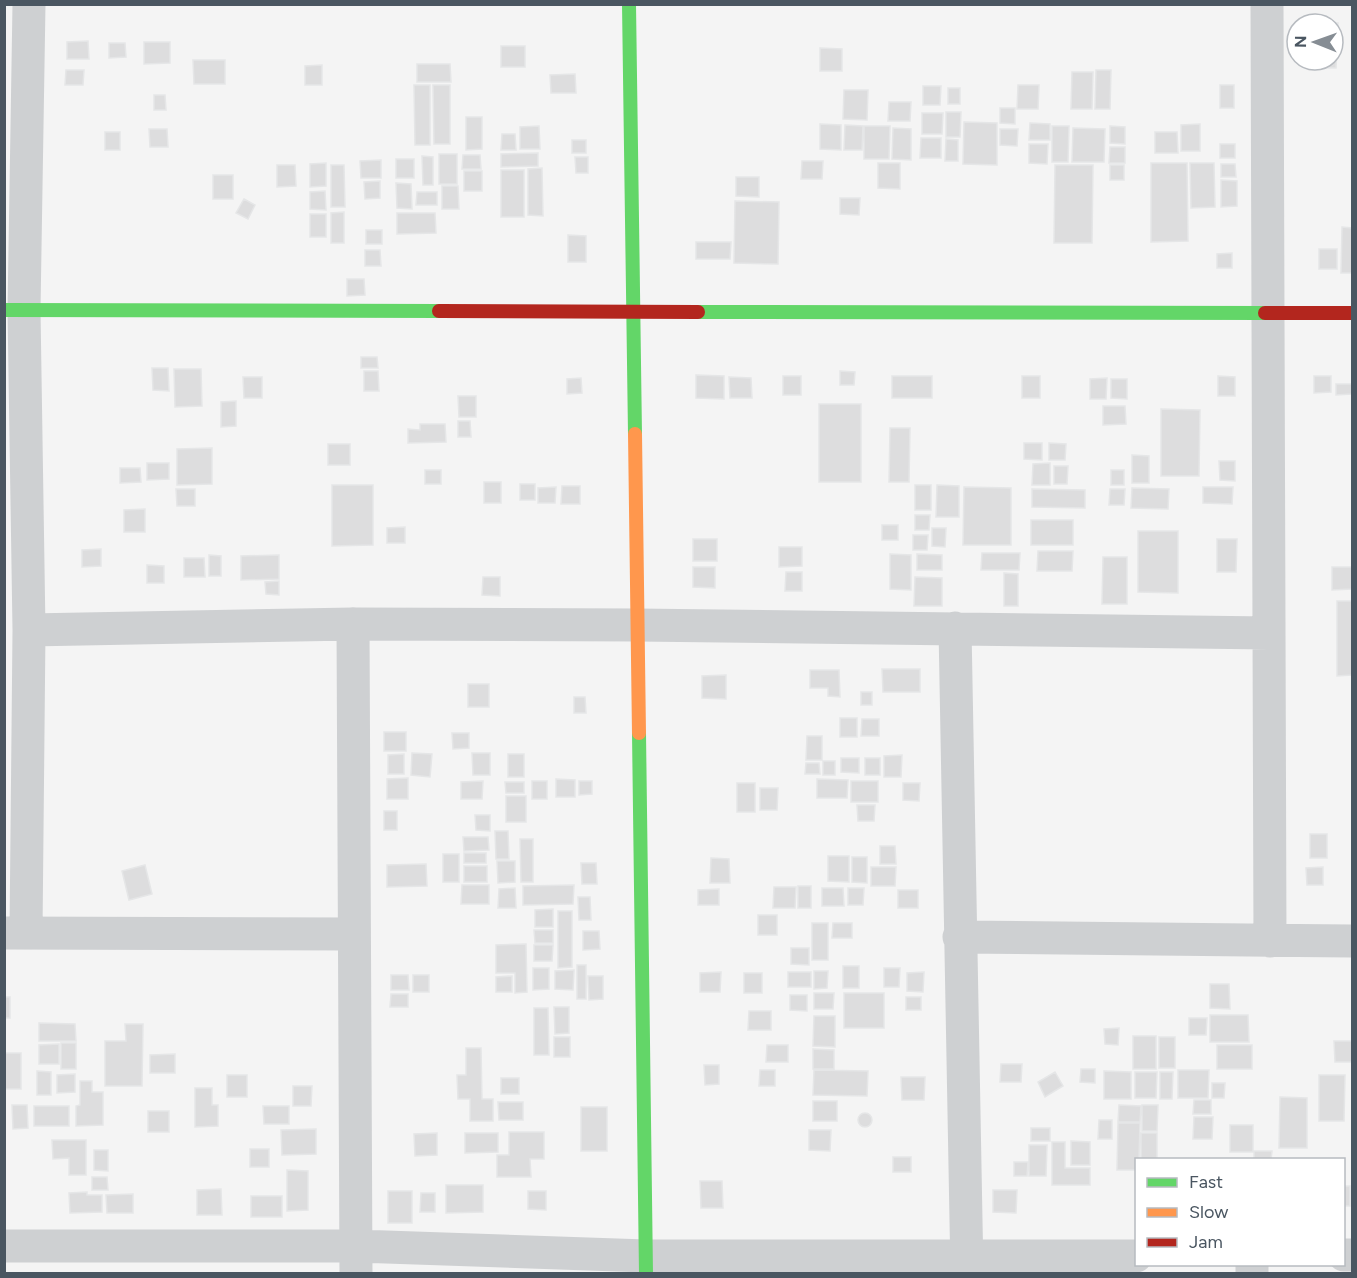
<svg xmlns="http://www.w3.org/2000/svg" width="1357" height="1278" font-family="Figtree,sans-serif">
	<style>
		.building { fill: #ddddde; stroke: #e5e6e7; stroke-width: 1.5 }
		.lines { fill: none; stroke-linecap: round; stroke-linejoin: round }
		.street { stroke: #ced0d2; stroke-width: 33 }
		.fast { stroke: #63d668; stroke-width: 14 }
		.slow { stroke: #ff974d; stroke-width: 14 }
		.jam { stroke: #b3261e; stroke-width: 14 }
	</style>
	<rect width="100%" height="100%" fill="#f4f4f4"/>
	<path class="building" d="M1312,23H1338L1337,46H1333V24Z
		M88,41L89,59H67V42Z
		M144,42H170V63L144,64Z
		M109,43H125L126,57L109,58Z
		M501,46H525V67H501Z
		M820,48L842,49V71H820Z
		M1333,50H1337L1336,68H1316V60H1333Z
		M193,60H225V84H194Z
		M417,64H450L451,82H417Z
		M322,65V85H305V66Z
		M66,70H84L83,85H65Z
		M1096,70H1111L1110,109H1095Z
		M1072,72H1093L1092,109H1071Z
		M575,74L576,93H551L550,75Z
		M414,85H430V145H415Z
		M433,85H450V144H434Z
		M1018,85H1039L1038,109H1017Z
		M1220,85H1234V108H1220Z
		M923,86H941L940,105H923Z
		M948,88H960V104H948Z
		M844,90H868L867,120L843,119Z
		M154,95H165L166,110H154Z
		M889,102H911L910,121H888Z
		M1000,108H1015V124L1000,123Z
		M946,112H961L960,137H946Z
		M922,113H943L942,134H922Z
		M466,117H482V149L466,150Z
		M964,122L997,123V165L963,164Z
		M1030,123L1050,124V140H1029Z
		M820,124L841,125V150L820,149Z
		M1200,124V151H1181V125Z
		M845,125L863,126L862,150H844Z
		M539,126L540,149H520V127Z
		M864,126H890L889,159H864Z
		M1052,126H1069L1068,162H1052Z
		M1110,126L1125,127V144L1110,143Z
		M893,128L911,129V160L892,159Z
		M1073,128L1105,129L1104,162H1072Z
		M149,129H167L168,147H150Z
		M1000,129H1018L1017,146L1000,145Z
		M105,132H120V150H105Z
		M1155,132H1177L1178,153H1155Z
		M502,134H515L516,150H501Z
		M921,138H941V158H920Z
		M946,139L958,140V161H945Z
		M572,140H586V153H572Z
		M1029,144H1048L1047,164L1029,163Z
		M1220,144H1235V158H1220Z
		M1110,147H1125V163H1109Z
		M538,153V166L501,167V154Z
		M439,154H457V184H439Z
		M463,155H480L481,169H462Z
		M422,156L433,157V185H423Z
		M575,157H588V173H576Z
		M396,159H414V178H396Z
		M381,160V178H361L360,161Z
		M802,161H823L822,179H801Z
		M326,163V186L310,187V164Z
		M878,163H900V189L878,188Z
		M1151,163H1187L1188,241L1151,242Z
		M1190,163H1214L1215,207L1191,208Z
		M1221,164H1235L1236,177H1221Z
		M277,165H295L296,186L277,187Z
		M331,165H344L345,207H331Z
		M1055,165H1093L1092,243H1054Z
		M1110,165H1124V180H1110Z
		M542,168L543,216L528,215V169Z
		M501,170H524V217H501Z
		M464,171H482V191H464Z
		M213,175H233V199H213Z
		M736,177H759V197L736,196Z
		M1221,180L1237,181V206L1221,207Z
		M380,181V198L365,199L364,182Z
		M396,183L411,184L412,209L397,208Z
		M442,186H458L459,209H442Z
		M325,191L326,210L310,209V192Z
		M417,192H437V205H416Z
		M840,198H860L859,215L840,214Z
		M244,199L255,205L248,219L236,213Z
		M735,201L779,202L778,264L734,263Z
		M344,212V243H331V213Z
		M397,213H435L436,233L397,234Z
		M310,214H326V237H310Z
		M1342,227L1352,228V273H1341Z
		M366,230H382V244H366Z
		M568,235L586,236V262H568Z
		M696,242H731L730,259H696Z
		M1319,249H1337V269H1319Z
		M365,250H380L381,266H365Z
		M1232,253V268H1217V254Z
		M347,279H364L365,295L347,296Z
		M361,357H377L378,368H361Z
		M152,368H168L169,391L153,390Z
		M174,369H201L202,406L175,407Z
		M364,371H378L379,391H364Z
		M840,371L855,372L854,385H840Z
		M696,375L724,376V399L696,398Z
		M783,376H801V395H783Z
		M892,376H932V398H892Z
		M1022,376H1040V398H1022Z
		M1218,376L1235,377V396H1218Z
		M1314,376H1331V392L1314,393Z
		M243,377H262V398H244Z
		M729,377L751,378L752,398H730Z
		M581,378L582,393L567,394V379Z
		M1107,378L1106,399H1090V379Z
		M1111,379H1127V399L1111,398Z
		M1336,384H1352V394L1336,395Z
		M458,396H476V417H459Z
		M236,401V426L221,427V402Z
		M819,404H861V482H819Z
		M1103,406H1125L1126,424L1103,425Z
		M1161,409L1200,410L1199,476H1161Z
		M458,421H470L471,437H458Z
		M420,424H445L446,442L408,443V429L420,430Z
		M890,428H910L909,482H889Z
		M1024,443H1042V460L1024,459Z
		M1049,443L1066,444L1065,460H1049Z
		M328,444H350V465H328Z
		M212,448V484L177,485V449Z
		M1132,455L1149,456V483H1132Z
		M1219,461H1235V481L1220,480Z
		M147,463H169V479L147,480Z
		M1050,463V485H1032L1033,464Z
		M1054,466H1068L1067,484H1054Z
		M120,468H140L141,482L120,483Z
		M425,470H441V484H425Z
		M1111,470H1124V485H1111Z
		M484,482H501V503H484Z
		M520,484H535V500H520Z
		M332,485H373V545L332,546Z
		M915,485H931V510H915Z
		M937,485L959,486V517H936Z
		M562,486H580V504H561Z
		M556,487L555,503H538V488Z
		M964,487L1011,488V545H963Z
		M1203,487H1233L1232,504L1203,503Z
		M1132,488L1169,489L1168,509L1131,508Z
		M176,489H195V506H177Z
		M1032,489L1085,490V508L1032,507Z
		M1110,489H1125L1124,505H1109Z
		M145,509V532H124V510Z
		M915,515H930L929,530H915Z
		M1031,520H1073V545H1031Z
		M882,525H898V540H882Z
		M405,527V543H387V528Z
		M932,528H946L945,547L932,546Z
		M1138,531H1178V593L1138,592Z
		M913,535H928L927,550H913Z
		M693,539H717V561H693Z
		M1217,539H1237L1236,572H1217Z
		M779,547H802V566L779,567Z
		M101,549V566L82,567V550Z
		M1038,551H1073L1072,571H1037Z
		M982,553H1020L1019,570H981Z
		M890,554L911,555V590L890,589Z
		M917,554L942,555V570H917Z
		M209,555L221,556V576H209Z
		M279,555V579L241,580V556Z
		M1103,557H1127V604H1102Z
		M184,558H204L205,577H184Z
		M147,565L164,566V583H147Z
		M693,567H715V588L693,587Z
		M1332,567H1352V589L1332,590Z
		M786,572H802V591H785Z
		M1004,573L1018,574V606H1004Z
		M483,577H500V596L482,595Z
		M915,577L942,578V606H914Z
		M279,581V595L266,594L265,582Z
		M1337,601H1352V675L1337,676Z
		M882,669H920V692H883Z
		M810,670H839L840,697L828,696V688H810Z
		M726,675V699L702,698V676Z
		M468,684H489V707H468Z
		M861,692H872V705H861Z
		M574,697H585L586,713H574Z
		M840,718H857V737H840Z
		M862,719H879V736H861Z
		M384,732H406V751H384Z
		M452,733H469V748L453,749Z
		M807,736H822V760H806Z
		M412,753L432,754L430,777L411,775Z
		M472,753H490V775H473Z
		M404,754V774H388V755Z
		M508,754H524V777H508Z
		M902,755L901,777H884V756Z
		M841,758H859V773L841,772Z
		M865,758H880V775H865Z
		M823,761H835V775H823Z
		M806,763H819L820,774H805Z
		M408,778V799H387V779Z
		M556,779L575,780V797H556Z
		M817,779L848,780L847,798H817Z
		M483,781L482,799H461V782Z
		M532,781H547V799H532Z
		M579,781H592V794L579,795Z
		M851,781H878V802H851Z
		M505,782H524V793H506Z
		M737,783H755V812H737Z
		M903,783H920L919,801L903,800Z
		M760,788H778L777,810H760Z
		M506,796H526V822H506Z
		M857,805H875L874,821H858Z
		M384,811H397V830H384Z
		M475,815H490V831L476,830Z
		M495,831H508L509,859H496Z
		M1310,834H1327V858H1310Z
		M463,837H488L489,850L464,851Z
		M520,839H533V882H521Z
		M880,846H895L896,864H880Z
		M464,853H486V863H464Z
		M443,854H459V882H443Z
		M828,856H849V882L828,881Z
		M852,857H867V883L852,882Z
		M711,858L729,859L730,883H710Z
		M497,861H515V882L498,883Z
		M581,863H596L597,884H582Z
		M426,864L427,886L387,887V865Z
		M145,865L152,894L129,900L122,871Z
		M464,866H487V882H464Z
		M871,867H896L895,886H871Z
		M1323,867V885H1307L1306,868Z
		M462,885H489V904H461Z
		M574,885L573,904L523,905V886Z
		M798,886H811V908H798Z
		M774,887H796L795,908H773Z
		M515,888L516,908H498L499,889Z
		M822,888H843L844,906H822Z
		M848,888H864L863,905H848Z
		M719,889V905H698V890Z
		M898,890H918V908H898Z
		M578,897H590L591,920H579Z
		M553,909V927H535V910Z
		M558,911H572V967L558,968Z
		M758,915H777V935H758Z
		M812,923H828V960H812Z
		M833,923H852V938H832Z
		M534,930H553V943H535Z
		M583,931H599L600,949L583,950Z
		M526,944L527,992L515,993V973H496V945Z
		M534,945H553L552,961H534Z
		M791,948H809V965L791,964Z
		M577,965H586V999H577Z
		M843,966H859V988H843Z
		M533,968H549V989L533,990Z
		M884,968H900L899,987H884Z
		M574,970L573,990L555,989V971Z
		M814,971H828L827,988L814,989Z
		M721,972L720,992H700V973Z
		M788,972H811V987H788Z
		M924,972L923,992L907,991V973Z
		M744,973H762V993H744Z
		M391,975H408L409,990H391Z
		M413,975H429V992H413Z
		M512,976V992H496V977Z
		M588,976H603V999L589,1000Z
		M1210,984H1229L1230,1009L1210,1008Z
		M814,993H834L833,1009H814Z
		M844,993H884V1028H844Z
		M391,994H408V1007H390Z
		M790,995H807V1011L790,1010Z
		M4,997H10V1018H4Z
		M906,997H921V1010H906Z
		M554,1007H569V1033L555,1034Z
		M534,1008H548L549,1055H534Z
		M749,1011H771V1030H748Z
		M1210,1015H1248L1249,1042H1210Z
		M814,1016H835V1047L813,1046Z
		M1189,1018H1207L1206,1035H1189Z
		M39,1023L75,1024L76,1041H39Z
		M125,1024H143L142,1086H105V1041H126Z
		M1119,1028L1118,1045L1105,1044L1104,1029Z
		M1133,1036H1156V1069H1133Z
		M554,1037H570V1057H554Z
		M1159,1037H1175V1068H1159Z
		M1334,1041H1352V1062H1335Z
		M61,1043H76V1069H61Z
		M59,1044V1064H39V1045Z
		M767,1045H788V1062H766Z
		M1217,1045H1252V1069H1217Z
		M466,1048H481L482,1099H493V1121H470V1099H458L457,1075H466Z
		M813,1049L834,1050V1069H813Z
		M4,1053H21V1089H5L4,1101Z
		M175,1054V1073H150V1055Z
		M1001,1064H1022L1021,1082H1000Z
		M704,1065H719V1084L705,1085Z
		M1081,1069H1095V1083L1080,1082Z
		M760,1070H775V1086H759Z
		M814,1070L868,1071L867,1096L813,1095Z
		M1178,1070H1209L1208,1098H1178Z
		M37,1071L51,1072V1095H37Z
		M1104,1071L1131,1072V1099H1104Z
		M1055,1072L1063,1086L1045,1097L1038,1082Z
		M1135,1072H1157L1156,1098H1135Z
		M1160,1072H1173L1172,1099H1160Z
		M75,1074V1092L57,1093V1075Z
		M227,1075H247V1097H227Z
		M1319,1075H1345L1344,1121H1319Z
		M901,1077H925L924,1100H902Z
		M501,1078H519V1094H501Z
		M80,1081H92V1092H103V1125L76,1126V1106L80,1105Z
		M1212,1083H1225L1224,1098H1212Z
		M293,1086H312L311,1106H293Z
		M195,1088H212V1105H218V1126L195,1127Z
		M1280,1097L1307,1098V1148H1279Z
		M1194,1100H1211V1114H1193Z
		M813,1101H837V1121H813Z
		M498,1102H523V1120H499Z
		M12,1105H27L28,1128L13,1129Z
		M1119,1105L1141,1106L1140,1122H1118Z
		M1142,1105H1158L1157,1131H1142Z
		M34,1106H69V1126H34Z
		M263,1106H289V1124H264Z
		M581,1107H607V1151H581Z
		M148,1111H169V1132H148Z
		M858 1120a7 7 0 1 1 14 0a7 7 0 1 1-14 0Z
		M1194,1117H1213L1212,1139H1193Z
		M1099,1120H1112V1139H1098Z
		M1118,1123H1140L1139,1160H1136V1170H1117Z
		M1230,1125H1253V1152H1230Z
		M1031,1128H1050V1141H1031Z
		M316,1129V1154L282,1155L281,1130Z
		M809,1130H831L830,1151L809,1150Z
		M509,1132H544V1159H530L531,1177H497V1155H509Z
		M437,1133V1155L415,1156L414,1134Z
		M465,1133H498V1152L465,1153Z
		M1141,1133H1157V1160H1141Z
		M52,1140H86V1175H69V1158L53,1159Z
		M1071,1141L1090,1142V1165H1071Z
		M1052,1142H1065V1168H1090V1185H1052Z
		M1029,1145H1047L1046,1176H1029Z
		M250,1149H269V1167H250Z
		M94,1150H108V1171L94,1170Z
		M1254,1151H1272L1271,1160H1254Z
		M893,1157H911V1172H893Z
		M1014,1162H1028L1027,1176H1014Z
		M287,1170L308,1171V1210L287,1211Z
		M92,1177H107L108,1190H92Z
		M700,1181H722L723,1208H701Z
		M446,1185H483V1212L446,1213Z
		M1344,1186H1350V1206H1344Z
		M221,1189L222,1215H197V1190Z
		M993,1190H1017L1016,1213L993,1212Z
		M388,1191H412V1223H388Z
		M528,1191H546V1210L528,1209Z
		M87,1192V1195H102V1212L70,1213L69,1193Z
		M421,1193H435V1212H420Z
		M133,1194V1213H107L106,1195Z
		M251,1196H282V1217H251Z"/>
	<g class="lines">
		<path class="street" d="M1267,4L1270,941
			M353,624L356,1274
			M955,628L967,1274
			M29,630L353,624L637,625L1269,633
			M4,933L354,934
			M26,933L29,630L24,310L29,4
			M959,937L1352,941
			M4,1246H357L646,1256H1136
			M1344,1255H1352
			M1252,1264V1274"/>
		<path class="fast" d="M629,4L635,434
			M4,310L439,311
			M698,312L1265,313
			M639,733L646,1274"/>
		<path class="slow" d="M635,434L639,733"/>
		<path class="jam" d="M439,311L698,312
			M1265,313H1352"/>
	</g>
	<rect width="1357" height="1278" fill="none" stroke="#4a5661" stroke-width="12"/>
	<rect x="1135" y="1158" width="210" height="108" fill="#ffffff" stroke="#b7bbc0" stroke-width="1.5"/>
	<rect x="1147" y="1178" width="30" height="9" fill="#63d668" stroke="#b7bbc0" stroke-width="1.5"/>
	<text x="1189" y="1188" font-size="18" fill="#4a5661">Fast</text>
	<rect x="1147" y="1208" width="30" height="9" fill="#ff974d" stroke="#b7bbc0" stroke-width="1.5"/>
	<text x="1189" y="1218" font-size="18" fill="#4a5661">Slow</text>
	<rect x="1147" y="1238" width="30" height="9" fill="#b3261e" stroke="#b7bbc0" stroke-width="1.5"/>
	<text x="1189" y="1248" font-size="18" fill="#4a5661">Jam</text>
	<g transform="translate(1315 42) rotate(271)"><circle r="28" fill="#ffffff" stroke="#b7bbc0" stroke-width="1.5"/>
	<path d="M0-4.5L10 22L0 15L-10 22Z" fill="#868d94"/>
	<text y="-9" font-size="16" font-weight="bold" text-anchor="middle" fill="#4a5661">N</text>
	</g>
</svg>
